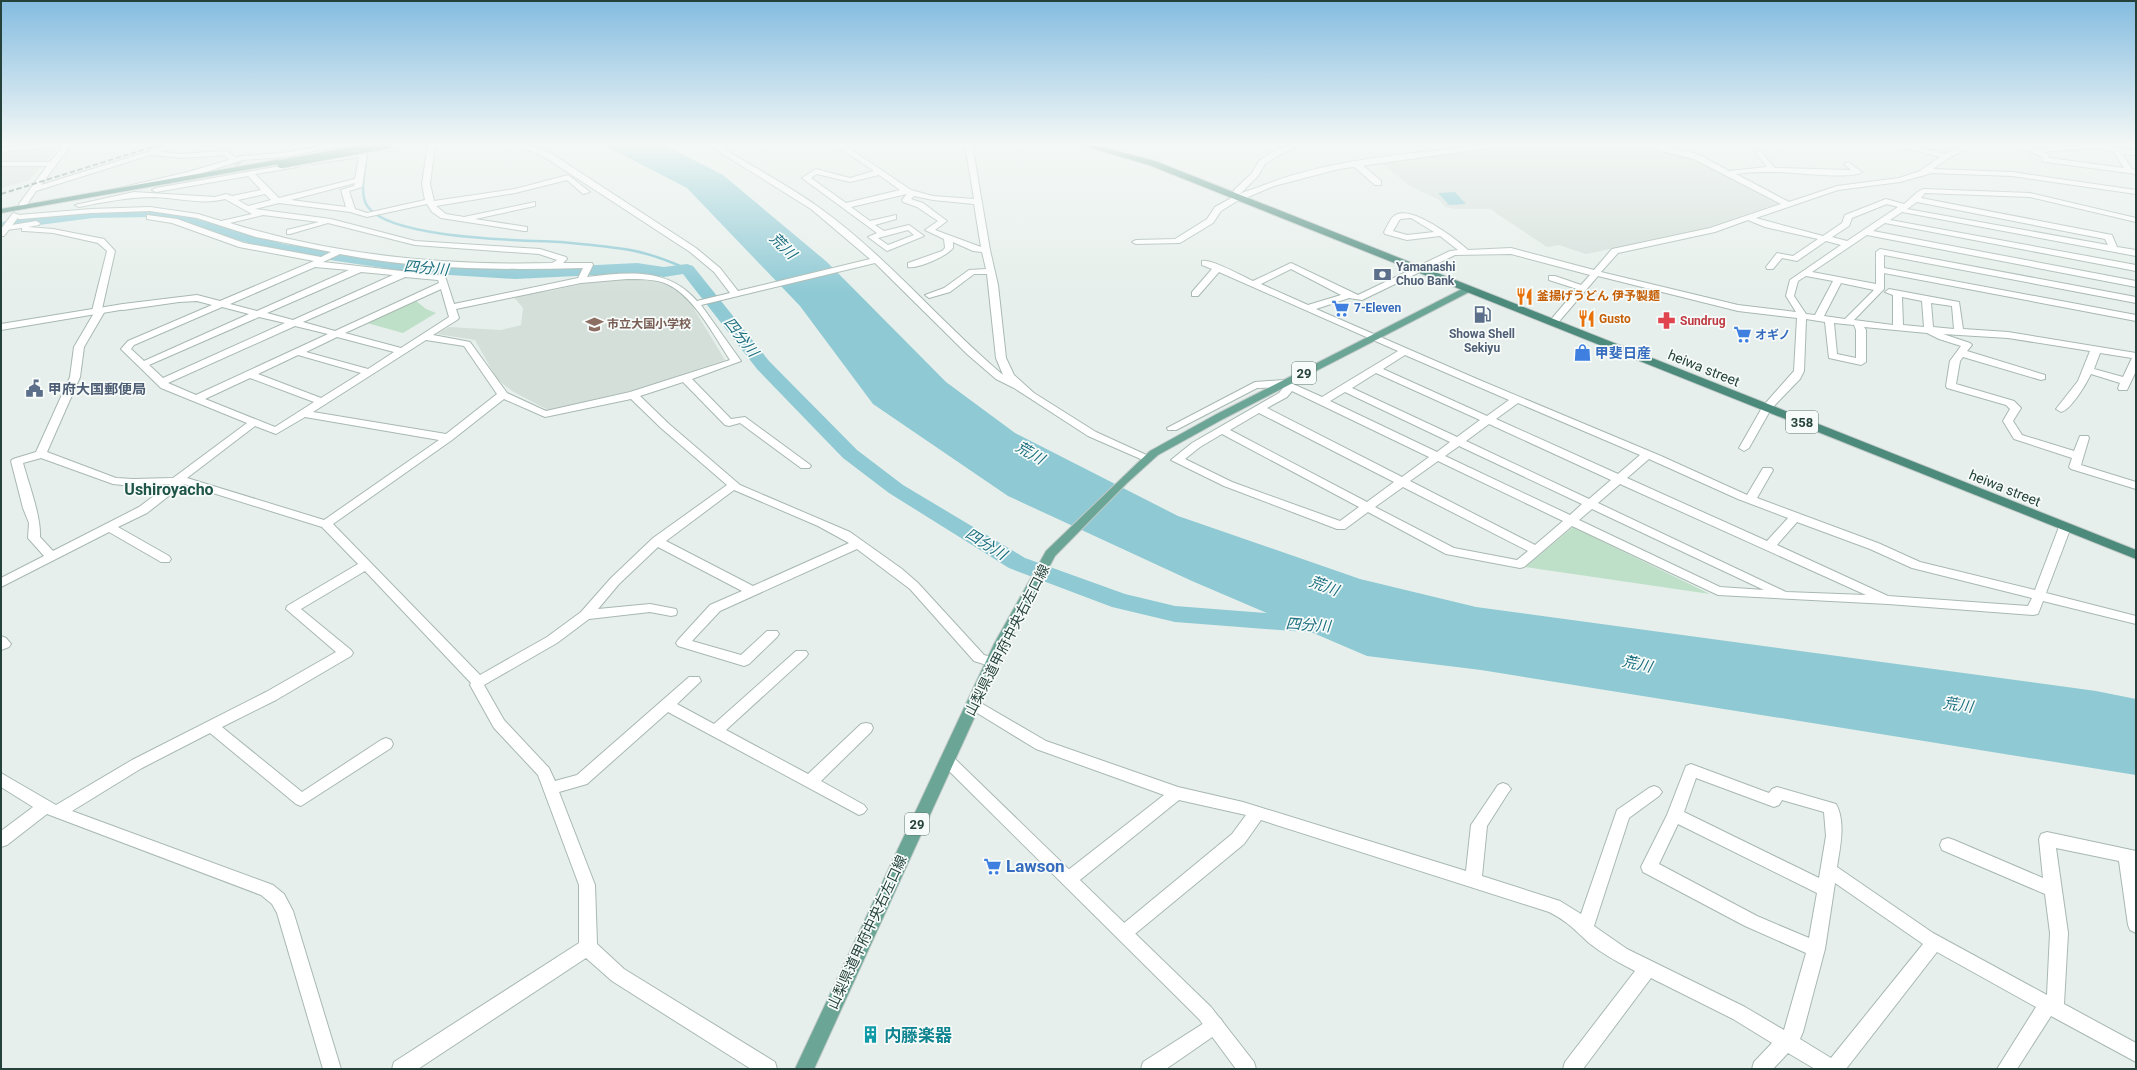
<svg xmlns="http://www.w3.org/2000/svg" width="2137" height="1070" font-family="Roboto,'Noto Sans JP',sans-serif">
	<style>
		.built { fill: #d4dfda }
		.green { fill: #bfe0c8 }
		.water { fill: #8ec9d4 }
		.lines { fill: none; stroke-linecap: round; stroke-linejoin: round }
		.stream { stroke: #8ec9d4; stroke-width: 2.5 }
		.river { fill: #8ec9d4; fill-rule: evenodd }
		.minor-tunnel { stroke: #bfccc8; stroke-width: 8; stroke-dasharray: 8 4; stroke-linecap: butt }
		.minor-casing { stroke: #a8b8b2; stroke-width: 2 }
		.tertiary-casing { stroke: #a8b8b2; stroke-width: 2 }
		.primary-casing { stroke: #c2cac8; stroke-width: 2 }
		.trunk-casing { stroke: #c2cac8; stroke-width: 2 }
		.minor { fill: #fff; fill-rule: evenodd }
		.tertiary { fill: #fff; fill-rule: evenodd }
		.primary { fill: #6aa596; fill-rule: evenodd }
		.trunk { fill: #4c8a7c; fill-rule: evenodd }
		.rail { stroke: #5f7d75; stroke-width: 2; stroke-dasharray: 5.5 2.5; stroke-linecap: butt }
		.trunk-bridge-casing { stroke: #c2cac8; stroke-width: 10; stroke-linecap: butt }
		.trunk-bridge { stroke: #4c8a7c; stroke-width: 8 }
		.labels { text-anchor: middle; stroke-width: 3.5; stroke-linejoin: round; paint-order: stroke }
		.far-service-label { font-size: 12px; font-weight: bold; fill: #4e5e75; stroke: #f7fbf9; text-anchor: start }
		.far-food-label { font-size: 12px; font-weight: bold; fill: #c56008; stroke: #f7fbf9; text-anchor: start }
		.far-shop-label { font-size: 12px; font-weight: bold; fill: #366cbe; stroke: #f7fbf9; text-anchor: start }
		.far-health-label { font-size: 12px; font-weight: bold; fill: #be3a42; stroke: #f7fbf9; text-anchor: start }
		.far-education-label { font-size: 12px; font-weight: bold; fill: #785e54; stroke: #f7fbf9; text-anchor: start }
		.shield { fill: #f7fbf9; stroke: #637a73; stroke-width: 1 }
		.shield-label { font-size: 13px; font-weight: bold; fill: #24423a }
		.shop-label { font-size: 14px; font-weight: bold; fill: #366cbe; stroke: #f7fbf9; text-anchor: start }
		.street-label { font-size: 14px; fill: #24423a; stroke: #f7fbf9 }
		.service-label { font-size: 14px; font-weight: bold; fill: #4e5e75; stroke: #f7fbf9; text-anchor: start }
		.water-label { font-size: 15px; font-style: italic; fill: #1c6f80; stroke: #f7fbf9 }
		.quarter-label { font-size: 16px; font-weight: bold; fill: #1f5548; stroke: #f7fbf9 }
		.near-shop-label { font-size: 17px; font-weight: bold; fill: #366cbe; stroke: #f7fbf9; text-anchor: start }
		.near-culture-label { font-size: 17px; font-weight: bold; fill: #0d838f; stroke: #f7fbf9; text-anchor: start }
	</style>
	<rect width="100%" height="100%" fill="#e6efeb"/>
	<path class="built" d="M1536,144H1651L1662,150L1688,155L1780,203L1707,228L1586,254L1559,245L1547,247L1490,209H1456L1445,207L1438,199L1410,186L1381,163Z
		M58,146L30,180L1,188V151Z
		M609,278L663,282L676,289L688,299L725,360L635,390L548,410L512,391L497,379L475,340L437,334L449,327L501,330L521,325L523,308L513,296L550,291Z"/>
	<path class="green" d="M415,300L426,309L436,313L403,333L367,323Z
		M1573,527L1710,594L1525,567Z"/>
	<path class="water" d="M602,144H662L723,175L827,262L946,382L1015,433L1178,516L1360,579L1476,607L2096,691L2136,699V775L1481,670L1367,656L1192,581L1008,496L873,404L800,306L687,188Z
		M1455,192L1466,204L1449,205L1438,193Z"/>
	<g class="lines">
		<path class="stream" d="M367,153C366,168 358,194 368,207C392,239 520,240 561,242C582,244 603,246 624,249C646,252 667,260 687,269"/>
		<path class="river" d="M149,209L179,214L284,244L417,263L515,269L637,263L664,267L687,264L693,266L769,361L857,450L903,485L1025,558L1125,594L1175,606L1319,617L1328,619L1331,625L1328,631L1319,633L1175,622L1112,607L1009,568L889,493L843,458L757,369L683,274L664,277L637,273L515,279L417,273L283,253L172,221L149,217L93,218L1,230V222L93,210Z"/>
		<path class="minor-tunnel" d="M234,159L251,175"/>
		<defs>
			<path id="minor" d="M42,144H76L1,152V148Z
				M104,144H121L118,146Z
				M378,144L388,147L414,144L388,151L368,145Z
				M428,144H435L430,184L434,201L515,189L568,175L590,192L583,194L567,180L515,193L436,206L446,214L464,217L535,202V206L475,219L527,227V231H524L441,218L432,212L427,204L367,217L350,212L279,203L255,209L331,219L415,241L540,249L566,257L567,259L563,263H592L593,265L587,277C628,272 668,267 697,301L730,293L714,272L690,252L546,158L516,144H526L552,154L696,248L720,268L738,291L870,259L811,209L707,144H716C749,165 785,183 817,206C886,255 939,321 1003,375L996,358L987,274H974L950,292L929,298L925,295L944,288L969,270L986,269L982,252L973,251L953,242V248C947,256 918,269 908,267V263L942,251L945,248L944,239L925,230L938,221L917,207L903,202L902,200L907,194L851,207L870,221L896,215V219L875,225L884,231L909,225L924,236L887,251L868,237L877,233L802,178L816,169L850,178L874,171L834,144H843L911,190L933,196L974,199L965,144H972L990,250L998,285L1006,358L1014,375L1034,393L1096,432L1153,458L1151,460H1143L1088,436L1014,388L996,379L967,354L875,263L701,305L741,361L692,379L731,419L745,417L809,464L811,466L809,468H801L740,423L729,426L725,425L683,382L640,396L669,424L740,485L850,532L902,569L918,583L984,655L998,659L1000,662L998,665L993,667L974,661L910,589L857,549L720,611L692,641L741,655L767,631H777L779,634L777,637L749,664L744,666L678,646L676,643L678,640L710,605L742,591L658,547L619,584L598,609L650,604L676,609L677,612L676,615L671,616L650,612L589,619L557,643L484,685L504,720L549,768L555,781L577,775L689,677H699L701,681L677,704L714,724L796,651H806L808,654L806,657L726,730L808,774L861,724L866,723L871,724L873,728L871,732L821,781L864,805L867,809L864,813L859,815L668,712L587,784L559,792L595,885L597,944L624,969L775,1062L777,1069H751L612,981L586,958L418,1069H392L394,1062L579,943V885L538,775L494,728L470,685L471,683L365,571L301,609L351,650L353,653L351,656L276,700L222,727L302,792L381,740L386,738L391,740L393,744L391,748L301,806L296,804L210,733L142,768L72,811L273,885L284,894L293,911L341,1069H323L277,913L272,904L261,895L47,814L7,845L1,847V831L33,807L1,787V773L56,805L132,760L266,692L336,652L286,609L287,606L358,564L322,527L184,484L147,513L118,527L169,556L171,559L169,562H161L109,532L1,587V578L44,556L28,538L29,523L23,508L11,461L13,459L36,452L70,377L74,347L94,313L92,311L107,251L98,243L53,233L25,231H22V228L6,230L2,228L6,226L36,221L40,223L39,225L28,227L53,229L104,239L115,251L102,309L105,311L84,347L80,377L47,452L116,478L133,479L173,478L247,423L161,388L121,349L128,341L212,305L197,301L179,302L123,310L118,307L123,304L197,295L220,301L314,261L239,247L172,223L147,219V215L177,219L244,243L321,257L331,252L256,237L197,218L150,211L91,213L21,219H18V215L91,209L150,207L198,214L221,221L252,214L225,199C203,205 178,198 155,197C129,197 104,202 79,207L75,205L134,192L215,197L226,194L232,196L261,190L248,176L156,192L152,190L156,188L298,163V167L255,174L279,198L355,179L359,157L313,164L309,162L363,152L367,154L362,187L349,191L355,209L367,213L425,200L422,184ZM817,174L850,182L879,175L900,190L846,203L811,178ZM355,183L354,186L341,190L346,207L291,200ZM265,194L271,200L248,206L238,200ZM914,196L933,200L974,204L981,247L935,230L947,221L923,203L911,199ZM263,215L319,222L287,230V234H290L328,223L415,245L539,254L557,260L552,263C444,266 333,255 230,223ZM908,230L914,235L888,245L878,238ZM340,254C420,270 503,270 583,268L578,278L454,304L445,276L323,262ZM315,267L349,270L257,311L230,304ZM361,272L393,275L293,320L267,313ZM405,277L438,280L439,283L335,331L303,322ZM627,279C640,279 655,279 667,284C693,295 715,337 730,360L630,392L546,411L507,393L470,342L433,335L457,320L459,318L456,309L581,283ZM441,289L449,317L401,348L345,333ZM222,307L249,314L144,361L131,349L134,345ZM259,317L285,323L163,378L149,365ZM295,326L328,334L196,395L168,383ZM337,337L394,352L368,369L306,352ZM426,340L464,346L497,394L446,434L313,412ZM298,355L361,373L321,398L258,374ZM250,378L314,402L275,427L205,399ZM504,399L545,417L631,399L661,428L727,485L653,538L611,578L581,612L547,637L480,675L333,524L452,440ZM305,417L439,440L324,520L187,478L255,426L276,434ZM41,458L113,484L133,486L170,484L139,507L53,551L40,537C41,516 29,485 23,463ZM734,490L818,526L849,543L753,586L666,541Z
				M1291,144H1301L1278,156L1265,164L1258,176L1240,194H1234V190L1252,173L1259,161L1272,152Z
				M1652,144H1661L1700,155L1729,171L1767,167L1756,153L1760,151L1775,168L1851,170L1844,164L1848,162L1862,172C1852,180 1792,172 1776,172C1762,172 1749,172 1736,174L1789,202L1837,186L1899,178L1920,171L1940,157L1891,144H1905L1945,154L1965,144H1975L1949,158L1933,169L2012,172L2136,190V194L2012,176L1932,173L1900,182L1838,190L1756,218L1823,236L1842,223L1845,215L1886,199L1904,204C1911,199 1916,191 1924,189L2030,193L2136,218V222L2030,197L1925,193L1921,198L2112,235L2117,247L2136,250V256L1902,212L1890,220L2136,265V271L1885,223L1873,231L2136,281V287L1867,235L1812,272L1876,284V252L1880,249L2136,297V303L1884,255V268L2136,315V321L1884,273V289L1854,320L1893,325V295L1885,292L1889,289L1959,302L1963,329L2008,332L2136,353V371L2127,390H2119L2118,388L2120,383L2091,374C2086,384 2071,410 2061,412L2056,409L2078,381L2090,351L2008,338L1943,334L1970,343L1972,345L1967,351L2045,375V379L2041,380L1963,357L1960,361L1956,384L2014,401L2021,408L2013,421L2022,435L2074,451L2080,436H2088L2089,438L2081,465L2136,482V489L2071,469L2069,467L2072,458L2014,439L2003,421L2010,409L2006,405L1947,388L1946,386L1950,361L1961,346L1939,339L1927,333L1864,327L1866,330V362L1861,365L1829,358L1825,322L1806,319L1804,371L1800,379L1771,409L1749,448L1744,451L1739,448L1763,406L1794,371L1797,318L1738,311L1598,276L1556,325L1553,326L1548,323L1577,289L1549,280V276H1555L1581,285L1590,275L1511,254L1455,255L1362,300L1349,298L1316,309L1477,379L1661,456L1747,495L1763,468H1771L1773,470L1757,498L1878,543L1920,562L2035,590L2059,527L2065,523L2069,524L2071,527L2046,593L2136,616V624L2043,601L2038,614L2033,615L1888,604L1718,595L1572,526L1524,567L1520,568L1446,554L1368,512L1345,529H1337L1224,486L1171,460L1192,443L1279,393L1284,387L1257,388L1176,430H1168L1167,428L1255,382L1284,380L1322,397L1398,351L1219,272L1198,296H1192V292L1212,269L1202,265V261C1212,259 1242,276 1253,281L1291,263L1358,295L1450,251L1458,250L1440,236L1407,240L1385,234L1384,232C1387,227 1390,219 1394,216C1410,203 1456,239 1468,250L1511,248L1594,270L1612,249L1710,228L1781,204L1694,159L1661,151ZM1917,202L2105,239L2108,245L1907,209ZM1887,204L1898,207L1847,241L1832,237L1849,226L1852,218ZM1411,218L1434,232L1407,235L1393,231L1400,219ZM1748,220L1765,227L1818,239L1793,256L1777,253L1766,267L1767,269H1773L1782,258L1797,261L1826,241L1841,245L1790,280L1786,296L1796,312L1738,305L1601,272L1618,253L1715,232ZM1291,269L1341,295L1308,305L1261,284ZM1806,276L1833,281L1815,315L1806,314L1794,296L1798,281ZM1841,283L1874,290L1845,319L1824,316ZM1902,297L1922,301L1924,327L1903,325ZM1931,303L1952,306L1954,329L1933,327ZM1834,323L1854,325L1856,330V358L1837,354ZM2100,353L2132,358L2123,377L2094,369ZM1405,355L1509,400L1487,416L1383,369ZM1376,373L1480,420L1457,437L1352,388ZM1292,391L1429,457L1402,477L1267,408L1287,397ZM1345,392L1450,442L1437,452L1330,401ZM1518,403L1640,455L1618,474L1496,419ZM1259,413L1394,482L1367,502L1230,430ZM1489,424L1611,480L1589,499L1466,441ZM1222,434L1359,507L1340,521L1232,482L1185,459L1200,447ZM1459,446L1582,504L1570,515L1445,456ZM1649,459L1738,499L1788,518L1767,541L1627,478ZM1438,461L1563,521L1535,545L1410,481ZM1620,484L1866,595L1786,592L1598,503ZM1403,487L1528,551L1517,560L1454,548L1375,507ZM1592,509L1764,590L1720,587L1579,520ZM1797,522L1870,549L1912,568L2032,598L2028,606L1888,596L1777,545Z
				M2014,144H2024L2034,149L2098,144L2136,151V155L2122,154L2132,169L2136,170V174L2046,162H2043L2042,157ZM2092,148L2113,151L2124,168L2049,158L2048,154L2043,152Z
				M152,151L181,154L226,151L238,159L231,161L224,155L181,158L155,155H152Z
				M1352,161H1358L1381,181V185H1375L1352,165Z
				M1235,196L1242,198L1221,211L1213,223L1180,243L1136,244L1132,242L1136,240L1175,239L1207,219L1215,207Z
				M1,636L6,638L11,644L9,647L1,650Z
				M974,699L1046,741L1178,787L1243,802L1466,871L1471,825L1498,785L1503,783L1508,785L1511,789L1508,793L1487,826L1482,876L1560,901L1581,914L1617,810L1649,788L1654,786L1659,788L1662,792L1659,796L1629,818L1594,926L1627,949L1745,1007L1784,1030L1806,953L1745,926L1643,872L1641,867L1667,815L1686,766L1691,764L1769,793L1772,789L1777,787L1836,804C1846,822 1840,847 1837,867L1933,933L2047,995L2050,933L2045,894L1942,850L1940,845L1942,840L1948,838L1954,840L2043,878L2039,839L2041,834L2047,832L2136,851V933L2130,930L2128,925L2119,861L2056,848L2068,933L2064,1004L2136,1043V1062L2051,1016L2017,1069H1997L2036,1007L1937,952L1846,1069H1815L1788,1053L1773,1069H1752L1754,1062L1772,1043L1733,1019L1651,978L1583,1069H1563L1565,1062L1635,971C1619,963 1603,954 1589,943C1576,931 1566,920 1549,912L1261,820L1244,844L1130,938L1124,941L1118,938L1115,933L1118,928L1232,834L1246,815L1179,800L1075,884L1069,886L1063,884L1061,879L1063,874L1164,795L1036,749L969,708L967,704L969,700ZM1696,778L1774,807L1779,805L1782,800L1824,812L1826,836L1819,878L1684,812ZM1678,824L1817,893L1809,938L1757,916L1659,864ZM1835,883L1923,944L1831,1058L1800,1039L1803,1032L1825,949Z
				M1215,1016L1221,1019L1224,1025L1221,1031L1166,1069H1141L1143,1062Z"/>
			<path id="tertiary" d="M65,144H72L41,185L173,144H185L36,191L26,206H20L19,204L47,166H1V162H50Z
				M331,144H348L284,157L243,160L193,176L119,191L115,189L188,172L242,156L284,153Z
				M1492,144H1517L1339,169L1274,186L1241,200L1234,198C1240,192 1251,190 1259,187C1333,157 1414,154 1492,144Z
				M13,213L20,215L4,236H1V229Z
				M123,304L128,307L126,309L1,330V324Z
				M947,754L952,756L1211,1007L1254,1062L1256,1069H1236L1199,1019L942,764L940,760L942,756Z"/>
			<path id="primary" d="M1468,286L1472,289L1471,291L1223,419L1158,455L1127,483L1055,556L1008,644L814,1069H795L994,644L1046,551L1150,451L1215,415Z"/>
			<path id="trunk" d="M1077,144H1090L1155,161L2136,550V559L1149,165Z
				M293,157H296V161L1,213V209Z"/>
		</defs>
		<use href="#minor" class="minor-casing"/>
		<use href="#tertiary" class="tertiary-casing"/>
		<use href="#primary" class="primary-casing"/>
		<use href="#trunk" class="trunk-casing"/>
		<use href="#minor" class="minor"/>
		<use href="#tertiary" class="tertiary"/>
		<use href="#primary" class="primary"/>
		<use href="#trunk" class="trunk"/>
		<path class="rail" d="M1,194L162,144"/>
		<defs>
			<path id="trunk-bridge" d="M281,164L390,144"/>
		</defs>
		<use href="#trunk-bridge" class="trunk-bridge-casing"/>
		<use href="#trunk-bridge" class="trunk-bridge"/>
	</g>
	<linearGradient id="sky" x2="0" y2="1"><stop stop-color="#84bce0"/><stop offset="0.49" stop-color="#f4f8f6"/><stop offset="1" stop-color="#f4f8f6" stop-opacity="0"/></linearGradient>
	<rect width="2137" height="294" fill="url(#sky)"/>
	<defs>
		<symbol id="bank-bare" viewBox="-9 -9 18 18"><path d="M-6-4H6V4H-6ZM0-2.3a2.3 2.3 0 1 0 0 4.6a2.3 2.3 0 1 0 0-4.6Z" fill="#5c6f8a" stroke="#f7fbf9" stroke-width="2.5" paint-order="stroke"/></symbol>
		<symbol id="restaurant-bare" viewBox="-9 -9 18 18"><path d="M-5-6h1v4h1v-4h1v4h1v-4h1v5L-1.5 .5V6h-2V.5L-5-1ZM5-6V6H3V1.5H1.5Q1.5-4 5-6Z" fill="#e8710a" stroke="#f7fbf9" stroke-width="2.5" paint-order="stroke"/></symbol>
		<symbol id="supermarket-bare" viewBox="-9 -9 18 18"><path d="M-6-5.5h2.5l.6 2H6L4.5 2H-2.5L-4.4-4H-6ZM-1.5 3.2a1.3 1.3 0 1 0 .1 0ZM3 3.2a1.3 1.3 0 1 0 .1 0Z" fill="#3f7fe0" stroke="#f7fbf9" stroke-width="2.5" paint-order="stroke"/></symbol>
		<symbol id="fuel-bare" viewBox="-9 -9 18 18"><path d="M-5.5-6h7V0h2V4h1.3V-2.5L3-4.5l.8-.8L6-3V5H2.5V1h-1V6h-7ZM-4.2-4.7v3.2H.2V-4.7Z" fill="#5c6f8a" stroke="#f7fbf9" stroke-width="2.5" paint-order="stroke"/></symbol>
		<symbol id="pharmacy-bare" viewBox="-9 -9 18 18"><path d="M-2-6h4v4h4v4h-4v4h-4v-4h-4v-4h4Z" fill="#e0444e" stroke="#f7fbf9" stroke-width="2.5" paint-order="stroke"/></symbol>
		<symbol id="school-bare" viewBox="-9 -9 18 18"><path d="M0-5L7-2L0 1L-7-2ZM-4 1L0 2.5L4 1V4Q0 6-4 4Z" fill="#8d6e63" stroke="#f7fbf9" stroke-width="2.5" paint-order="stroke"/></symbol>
		<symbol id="shop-bare" viewBox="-9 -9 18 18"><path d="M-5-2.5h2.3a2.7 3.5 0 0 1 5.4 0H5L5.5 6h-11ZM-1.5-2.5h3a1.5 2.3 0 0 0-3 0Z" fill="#3f7fe0" stroke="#f7fbf9" stroke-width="2.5" paint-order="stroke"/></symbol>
		<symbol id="civic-bare" viewBox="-9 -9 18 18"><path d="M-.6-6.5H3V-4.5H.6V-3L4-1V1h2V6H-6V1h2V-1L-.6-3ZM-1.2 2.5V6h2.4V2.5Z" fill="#5c6f8a" stroke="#f7fbf9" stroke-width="2.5" paint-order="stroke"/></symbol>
		<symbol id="building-bare" viewBox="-9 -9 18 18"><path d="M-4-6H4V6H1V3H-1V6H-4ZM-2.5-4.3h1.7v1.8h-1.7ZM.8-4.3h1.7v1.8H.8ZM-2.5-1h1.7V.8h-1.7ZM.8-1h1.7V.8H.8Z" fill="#0f9aa8" stroke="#f7fbf9" stroke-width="2.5" paint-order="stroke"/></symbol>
	</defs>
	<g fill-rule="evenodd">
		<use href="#bank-bare" x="1370" y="262" width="25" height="25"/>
		<use href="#restaurant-bare" x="1512" y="284" width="25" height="25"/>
		<use href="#supermarket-bare" x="1328" y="296" width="25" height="25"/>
		<use href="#fuel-bare" x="1470" y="302" width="25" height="25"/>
		<use href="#restaurant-bare" x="1574" y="306" width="25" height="25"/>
		<use href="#pharmacy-bare" x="1654" y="308" width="25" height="25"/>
		<use href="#school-bare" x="582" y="312" width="25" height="25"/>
		<use href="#supermarket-bare" x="1730" y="322" width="25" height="25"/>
		<use href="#shop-bare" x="1570" y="340" width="25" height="25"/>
		<use href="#civic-bare" x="22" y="376" width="25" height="25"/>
		<use href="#supermarket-bare" x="980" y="854" width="25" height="25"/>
		<use href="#building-bare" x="858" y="1022" width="25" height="25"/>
	</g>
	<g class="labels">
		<g class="far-service-label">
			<text x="1396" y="271">Yamanashi<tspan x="1396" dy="14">Chuo Bank</tspan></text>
			<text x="1482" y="338" text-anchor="middle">Showa Shell<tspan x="1482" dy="14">Sekiyu</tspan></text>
		</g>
		<g class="far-food-label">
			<text x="1537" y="300">釜揚げうどん 伊予製麺</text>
			<text x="1599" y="323">Gusto</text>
		</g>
		<g class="far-shop-label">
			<text x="1354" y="312">7-Eleven</text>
			<text x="1755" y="339">オギノ</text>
		</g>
		<g class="far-health-label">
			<text x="1680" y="325">Sundrug</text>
		</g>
		<g class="far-education-label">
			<text x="607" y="328">市立大国小学校</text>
		</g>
		<g class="shield">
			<rect x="1292" y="362" width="24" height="22" rx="3"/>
			<rect x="1786" y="411" width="32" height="22" rx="3"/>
			<rect x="905" y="813" width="24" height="22" rx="3"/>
		</g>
		<g class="shield-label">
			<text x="1304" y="378">29</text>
			<text x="1802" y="427">358</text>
			<text x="917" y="829">29</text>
		</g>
		<g class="shop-label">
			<text x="1595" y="358">甲斐日産</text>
		</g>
		<g class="street-label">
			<text transform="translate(1704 368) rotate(22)" y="5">heiwa street</text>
			<text transform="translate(2005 488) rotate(22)" y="5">heiwa street</text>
			<text transform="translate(1007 640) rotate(-63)" y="5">山梨県道甲府中央右左口線</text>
			<text transform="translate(867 932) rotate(-65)" y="5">山梨県道甲府中央右左口線</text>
		</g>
		<g class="service-label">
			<text x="48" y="394">甲府大国郵便局</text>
		</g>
		<g class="water-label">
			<text transform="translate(783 246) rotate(45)" y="5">荒川</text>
			<text transform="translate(426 268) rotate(5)" y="5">四分川</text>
			<text transform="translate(741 337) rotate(52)" y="5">四分川</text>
			<text transform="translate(1030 453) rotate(30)" y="5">荒川</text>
			<text transform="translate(986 544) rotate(32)" y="5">四分川</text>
			<text transform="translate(1324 586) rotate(20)" y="5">荒川</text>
			<text transform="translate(1308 625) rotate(4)" y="5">四分川</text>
			<text transform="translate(1637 664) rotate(13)" y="5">荒川</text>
			<text transform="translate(1958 705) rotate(8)" y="5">荒川</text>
		</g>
		<g class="quarter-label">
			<text x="169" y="495">Ushiroyacho</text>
		</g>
		<g class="near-shop-label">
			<text x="1006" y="872">Lawson</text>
		</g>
		<g class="near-culture-label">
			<text x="884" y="1041">内藤楽器</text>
		</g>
	</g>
	<rect width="2137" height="1070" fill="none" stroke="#24423a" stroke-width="4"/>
</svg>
